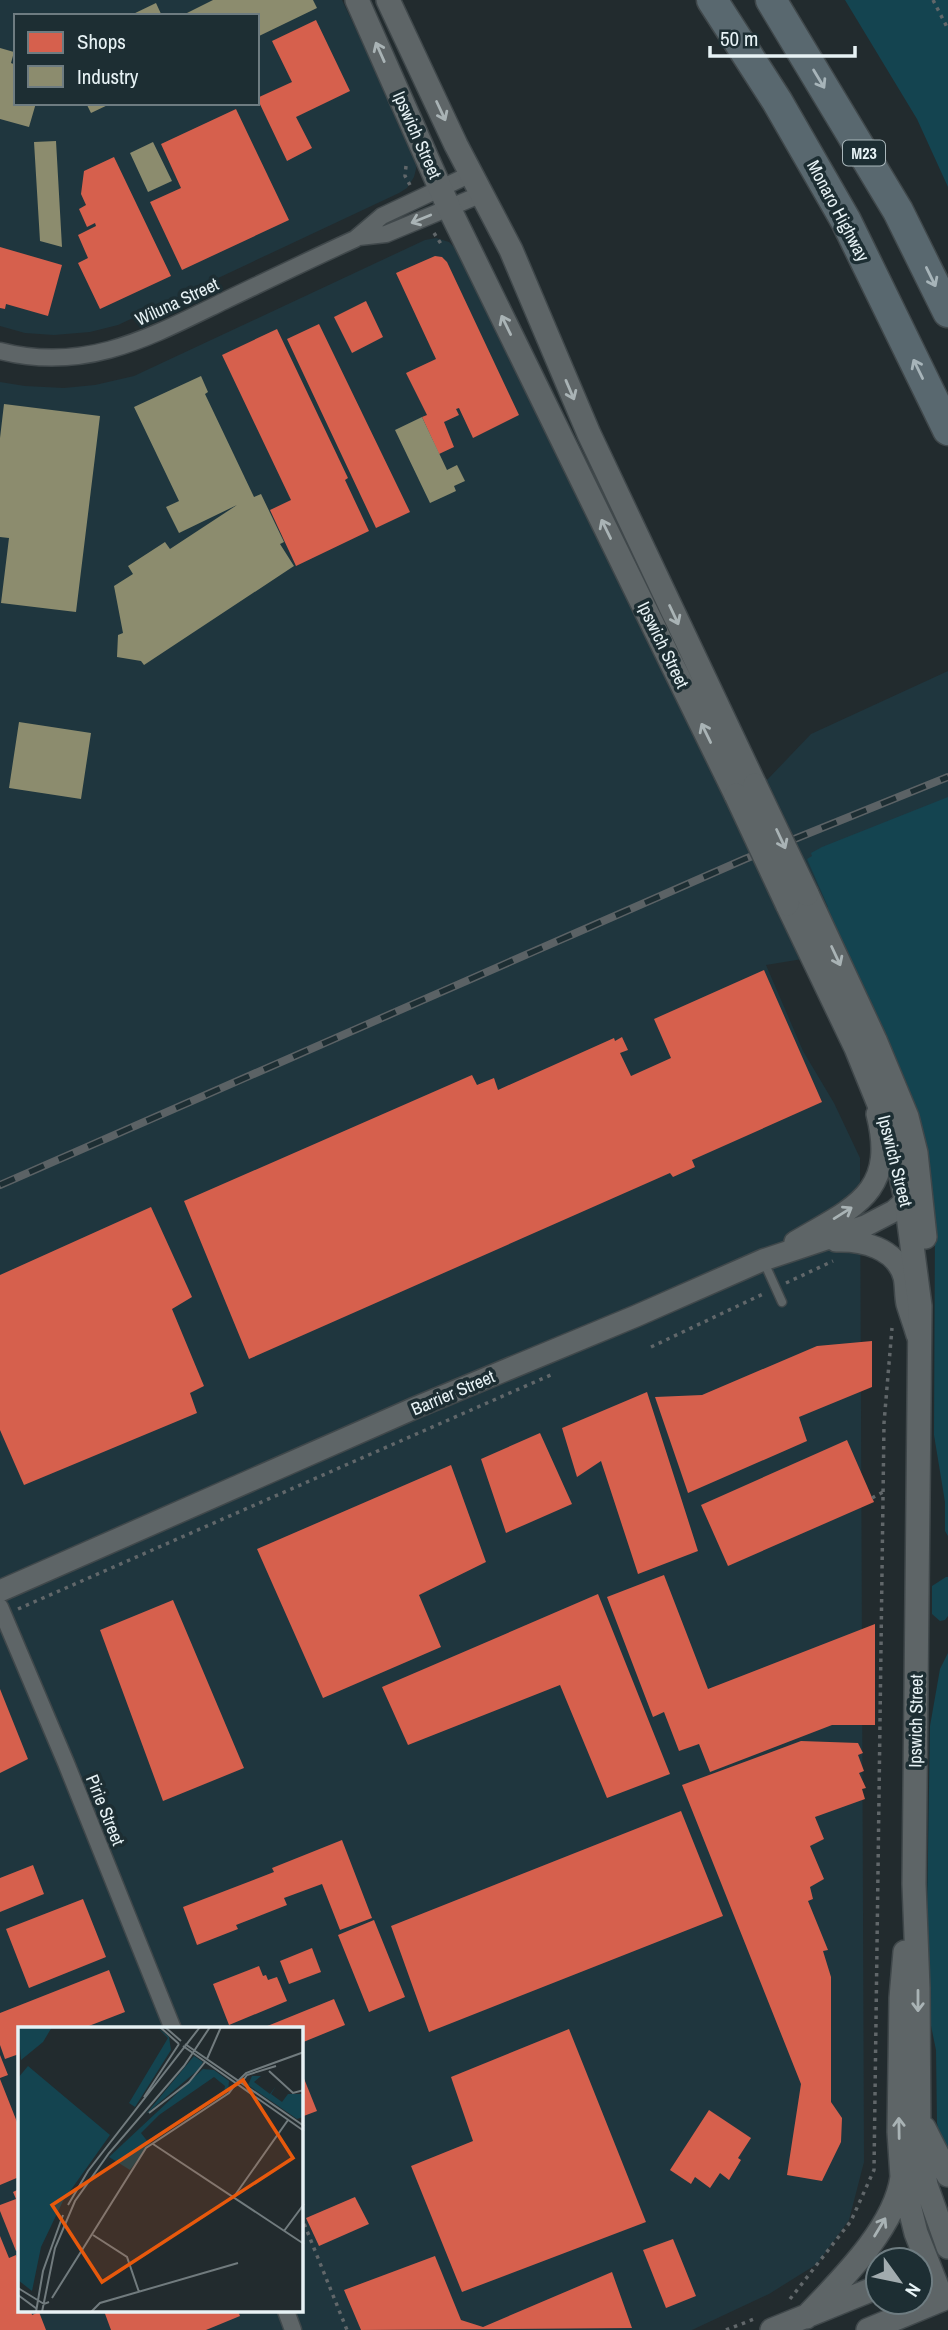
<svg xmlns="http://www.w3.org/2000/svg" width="948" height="2330" font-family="'Archivo Narrow',sans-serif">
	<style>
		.built { fill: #1f363e; fill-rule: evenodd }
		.green { fill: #144450 }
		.shops { fill: #d6604d }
		.industry { fill: #8c8c6e }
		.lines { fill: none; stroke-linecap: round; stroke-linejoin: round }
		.service-casing { stroke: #40484b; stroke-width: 11 }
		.minor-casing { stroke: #40484b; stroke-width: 19 }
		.tertiary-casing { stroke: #40484b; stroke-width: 24 }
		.secondary-casing { stroke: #40484b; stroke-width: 26 }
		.motorway-casing { stroke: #40484b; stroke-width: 33 }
		.path { stroke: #61676a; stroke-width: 3.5; stroke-dasharray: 3.5 5; stroke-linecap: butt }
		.service { stroke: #5e6567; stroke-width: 8 }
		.minor { stroke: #5e6567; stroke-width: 16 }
		.tertiary { stroke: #5e6567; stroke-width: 21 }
		.secondary { stroke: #5e6567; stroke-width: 23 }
		.motorway { stroke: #59686f; stroke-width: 30 }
		.rail-casing { stroke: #5b6265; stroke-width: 8 }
		.rail { stroke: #1d2e33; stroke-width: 5; stroke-dasharray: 16; stroke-linecap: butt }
		.secondary-bridge-casing { stroke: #40484b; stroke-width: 26; stroke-linecap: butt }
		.secondary-bridge { stroke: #5e6567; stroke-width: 23 }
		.oneway { stroke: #a9b3b5 }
		.oneway2 { stroke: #a7b4b9 }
		.labels { text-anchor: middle; stroke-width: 7; stroke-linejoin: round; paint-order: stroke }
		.shield { fill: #1d2e33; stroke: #aab7bb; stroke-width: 2 }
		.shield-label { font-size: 16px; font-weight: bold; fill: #e7f2f5 }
		.street-label { font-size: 18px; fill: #e7f2f5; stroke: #1d2e33 }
		.inset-road { fill: none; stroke: #717b7e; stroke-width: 2 }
		.view { fill: #e8590c; fill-opacity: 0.15; stroke: #e8590c; stroke-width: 3.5 }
		.inset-edge { fill: none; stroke: #e7f2f5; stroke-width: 3.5 }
	</style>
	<rect width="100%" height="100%" fill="#222b2e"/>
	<path class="built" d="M0,0H342L414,152L417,165L414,177L407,188L399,193L118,325L90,332L54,335L25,333L0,326ZM16,16H257V103H16Z
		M436,238L449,242L461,254L727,799L768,779L811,734L948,671V935L766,965L803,1051L834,1103L860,1158L864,2162L849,2220L817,2264L769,2294L692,2330H0V382L25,386L64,388L95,385L134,376L425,240ZM19,2029H301V2311H19Z"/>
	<path class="green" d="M845,0H948V187L917,119Z
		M948,797V1536L945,1531V1502L934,1435L935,1223L926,1150L907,1084L825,909L828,907L807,859L812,856L811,853L822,847Z
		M946,1577H948V1616L945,1620L940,1621L932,1614V1586Z
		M948,1653V2162L943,2150L937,2123L936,2050L929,2016L926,1979L930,1726L940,1669Z"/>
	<path class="shops" d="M316,20L350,91L296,117L312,148L287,161L257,98L292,82L272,41Z
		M236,109L289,220L182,270L150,202L181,188L161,144Z
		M114,157L171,276L100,309L78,263L88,258L78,235L96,226L95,223L87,227L79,209L86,205L81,194L84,171Z
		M0,247L62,265L48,316L6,304L5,309L0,308Z
		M435,256L442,257L447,262L519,415L473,438L459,408L456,409L459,415L444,422L454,447L439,454L422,417L427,415L406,373L436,359L396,273Z
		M366,301L383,337L352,353L334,317Z
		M319,324L410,512L376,528L287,339Z
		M277,329L348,478L345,480L369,531L296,566L270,510L291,500L222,355Z
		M764,970L822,1102L692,1160L695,1167L673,1177L670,1173L249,1359L184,1201L472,1075L477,1085L494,1078L498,1090L614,1038L615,1041L622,1037L628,1050L620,1053L631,1076L671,1058L654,1019Z
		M151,1207L192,1297L172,1309L204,1386L190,1393L197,1413L24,1485L0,1430V1275Z
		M872,1341V1387L799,1417L807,1441L688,1493L655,1397L702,1395L817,1346Z
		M647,1392L698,1551L638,1574L601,1461L577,1477L562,1428Z
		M540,1433L572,1504L506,1533L481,1459Z
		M847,1440L874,1502L728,1566L701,1505Z
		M451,1465L486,1562L419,1595L441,1647L323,1698L257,1549Z
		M664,1575L708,1689L875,1624V1725H832L710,1772L699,1744L679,1751L664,1712L653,1717L607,1597Z
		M598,1594L670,1774L607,1798L560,1685L408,1745L382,1687Z
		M173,1600L244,1768L163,1801L100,1630Z
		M0,1689L28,1759L0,1773Z
		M801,1741L858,1743L863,1753L858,1755L864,1771L859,1773L866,1788L862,1789L865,1799L815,1817L824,1839L810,1846L824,1879L810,1887L813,1899L808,1901L828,1950L823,1951L831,1977V2102L842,2118L841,2142L822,2181L787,2175L801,2084L682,1785Z
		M681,1811L723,1916L429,2032L391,1926Z
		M342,1840L372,1918L340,1930L322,1884L284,1898L287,1905L236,1925L238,1929L197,1945L183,1907L274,1872L272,1868Z
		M33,1865L44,1894L0,1912V1878Z
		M83,1899L106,1957L29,1988L6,1929Z
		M374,1920L405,1997L369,2012L338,1935Z
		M312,1948L321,1972L289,1984L280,1961Z
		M259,1966L263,1976L266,1975L268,1980L277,1977L287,2001L229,2025L213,1984Z
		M109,1970L125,2012L81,2029H19V2054L5,2059L0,2045V2013Z
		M334,1999L345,2025L301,2043V2029H260Z
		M569,2029L646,2222L462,2292L411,2166L473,2141L451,2077Z
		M0,2055L8,2075L0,2078Z
		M301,2071L317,2111L301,2117Z
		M0,2079L19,2127V2177L0,2185Z
		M709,2110L751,2138L738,2158L741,2160L729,2180L720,2173L710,2188L695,2177L691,2184L670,2170Z
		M19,2189V2250L16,2251L0,2211V2205L16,2199L13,2192Z
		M355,2197L369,2224L319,2246L306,2218Z
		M0,2236L9,2258L16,2255L19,2264V2311H31L32,2315L39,2312L46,2330H0Z
		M673,2239L696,2296L666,2308L643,2250Z
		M435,2256L461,2320L483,2327L612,2272L632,2328L361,2330L344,2290Z
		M104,2311H238L240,2316L206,2330H111Z"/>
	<path class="industry" d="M213,0H313L317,8L257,37V16H181Z
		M156,3L162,16H129Z
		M0,48L14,52L11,63L16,65V103H36L29,127L0,119Z
		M86,103H112L91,113Z
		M56,141L62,247L40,241L34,142Z
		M153,142L172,181L148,192L130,153Z
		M201,376L208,392L205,394L254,497L261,494L284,542L280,544L294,566L144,665L141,661L117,657L118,635L123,633L114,586L133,574L128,566L165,542L170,549L237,505L179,533L166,507L179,501L134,407Z
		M4,404L100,416L76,612L1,603L9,538L0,537V438Z
		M422,417L447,470L457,465L465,481L454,486L456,491L430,503L395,430Z
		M19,722L91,733L81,799L9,788Z"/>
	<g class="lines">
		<defs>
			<path id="service" d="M763,1260L782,1302"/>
			<path id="minor" d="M359,237L386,234L482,194
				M0,351C86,373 150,337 224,301C268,280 311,259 355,239L382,216L471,174
				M0,1607L66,1763L173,2029
				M286,2311L293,2330"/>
			<path id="tertiary" d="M836,1241C862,1240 896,1248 904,1277C906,1285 905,1295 907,1304C910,1314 914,1325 917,1335
				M795,1242C854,1207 897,1193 877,1114
				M0,1591L417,1407L636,1316L763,1260L865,1226L894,1211L906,1200"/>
			<path id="secondary" d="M357,0L449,208L736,795
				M388,0L456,145L511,250L589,434L755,785
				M807,894L875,1040L907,1117L916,1153L925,1237
				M787,904L856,1048L893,1139L906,1200L920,1306L914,1884L918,1988L919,2145L926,2185L948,2247
				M905,1952L901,1998L899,2132L902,2177L916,2233L942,2299
				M924,2128L948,2175
				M806,2317C840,2281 895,2228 902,2177
				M772,2330L878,2287
				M868,2330L948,2297"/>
			<path id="motorway" d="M712,0L777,101L846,221L948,430
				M771,0L898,211L948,312"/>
		</defs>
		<use href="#service" class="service-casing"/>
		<use href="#minor" class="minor-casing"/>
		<use href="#tertiary" class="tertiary-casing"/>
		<use href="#secondary" class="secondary-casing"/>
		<use href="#motorway" class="motorway-casing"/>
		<path class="path" d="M933,0L948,29
			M406,166L405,176L410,185
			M434,233L443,247
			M786,1283L833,1261
			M651,1347L763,1294
			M872,1498L883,1492
			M18,1609L553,1374
			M301,2216L347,2330
			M790,2299L851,2221L874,2170L884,1423L892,1328
			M726,2330L754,2319"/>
		<use href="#service" class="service"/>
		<use href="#minor" class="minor"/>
		<use href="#tertiary" class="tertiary"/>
		<use href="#secondary" class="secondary"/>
		<use href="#motorway" class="motorway"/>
		<defs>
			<path id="rail" d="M0,1185L745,859L948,777"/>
		</defs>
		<use href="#rail" class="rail-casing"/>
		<use href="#rail" class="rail"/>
		<defs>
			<path id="secondary-bridge" d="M755,785L807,894
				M736,795L787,904"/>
		</defs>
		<use href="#secondary-bridge" class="secondary-bridge-casing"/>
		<use href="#secondary-bridge" class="secondary-bridge"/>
	</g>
	<defs><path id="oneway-shaft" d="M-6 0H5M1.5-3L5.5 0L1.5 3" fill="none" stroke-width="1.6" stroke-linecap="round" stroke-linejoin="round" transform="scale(1.75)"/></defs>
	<g class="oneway">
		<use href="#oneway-shaft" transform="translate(380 52) rotate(-114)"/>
		<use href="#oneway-shaft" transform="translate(441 111) rotate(65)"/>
		<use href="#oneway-shaft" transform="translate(421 219) rotate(158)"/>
		<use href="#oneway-shaft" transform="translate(506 325) rotate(-116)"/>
		<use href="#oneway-shaft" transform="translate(570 390) rotate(67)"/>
		<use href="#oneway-shaft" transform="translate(606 529) rotate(-116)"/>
		<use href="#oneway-shaft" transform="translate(674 615) rotate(65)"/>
		<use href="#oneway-shaft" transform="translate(706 733) rotate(-116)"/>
		<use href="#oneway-shaft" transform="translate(781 839) rotate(65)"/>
		<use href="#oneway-shaft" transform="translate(836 956) rotate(65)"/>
		<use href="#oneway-shaft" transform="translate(843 1213) rotate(-32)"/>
		<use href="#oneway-shaft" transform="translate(918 2001) rotate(90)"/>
		<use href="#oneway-shaft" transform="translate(899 2128) rotate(-91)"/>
		<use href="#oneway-shaft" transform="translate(880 2227) rotate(-59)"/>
	</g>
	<g class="oneway2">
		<use href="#oneway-shaft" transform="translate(819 79) rotate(59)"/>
		<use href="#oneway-shaft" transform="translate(931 277) rotate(64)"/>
		<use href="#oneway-shaft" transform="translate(918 369) rotate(-116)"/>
	</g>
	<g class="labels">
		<rect class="shield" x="843" y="140.5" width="42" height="25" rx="5"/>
		<g class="shield-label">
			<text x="864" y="159">M23</text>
		</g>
		<g class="street-label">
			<text transform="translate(417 135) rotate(66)" y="6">Ipswich Street</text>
			<text transform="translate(838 211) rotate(62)" y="6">Monaro Highway</text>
			<text transform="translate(177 302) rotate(-25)" y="6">Wiluna Street</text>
			<text transform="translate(663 645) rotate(64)" y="6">Ipswich Street</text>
			<text transform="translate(895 1161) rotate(76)" y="6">Ipswich Street</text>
			<text transform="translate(453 1393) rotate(-23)" y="6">Barrier Street</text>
			<text transform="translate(916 1721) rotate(-89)" y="6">Ipswich Street</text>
			<text transform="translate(105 1810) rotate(68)" y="6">Pirie Street</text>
		</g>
	</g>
	<g transform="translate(18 2027)">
		<rect width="285" height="285" fill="#222b2e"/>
		<path d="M0,0H34L25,15L3,33ZM139,0L151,10L153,23L117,80L111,76L150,11ZM176,29L185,35L180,43L128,87ZM10,39L92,108L45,174L23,220L14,264L0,253V51ZM185,42L196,43L211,54L210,64L167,89L206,65L207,59L196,50L141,88L123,106L130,115L159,96L135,113L112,143L91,130ZM234,49H243L236,55L252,67L258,59L253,67L264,75L270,67H285V90L279,92L230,58Z" fill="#144450"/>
		<path class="inset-road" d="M142,0L161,17M147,0L163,14M167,17L286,99M165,19L286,104M189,32L203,0M251,44L275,66L286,63M220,54L228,46L286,25M223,56L229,48L258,39M126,70L161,17M131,86L171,55L187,35M135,117L286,217M215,171L270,93M50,178L70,144L182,0M266,204L286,177M75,208L109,230L121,265M0,261L26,277L31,275M0,268L19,282M34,271L128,121L211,66L220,54M18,285L25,244L45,188M24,285L37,221L57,174L91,126L166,39L192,0M73,285L82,276L220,236"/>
		<path class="view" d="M225,53L275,131L84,255L34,178Z"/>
		<rect width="285" height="285" class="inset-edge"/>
	</g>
	<rect x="14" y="14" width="245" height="91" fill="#1d2e33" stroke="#6e7c81" stroke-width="2"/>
	<rect x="28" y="32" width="35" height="21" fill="#d6604d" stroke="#6e7c81" stroke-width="2"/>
	<text x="77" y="49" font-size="21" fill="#e7f2f5">Shops</text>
	<rect x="28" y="66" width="35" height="21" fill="#8c8c6e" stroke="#6e7c81" stroke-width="2"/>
	<text x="77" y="84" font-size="21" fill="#e7f2f5">Industry</text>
	<g transform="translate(899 2281) rotate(123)"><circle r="33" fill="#1d2e33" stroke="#6e7c81" stroke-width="2"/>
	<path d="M0-5L12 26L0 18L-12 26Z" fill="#a2acaf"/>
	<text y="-10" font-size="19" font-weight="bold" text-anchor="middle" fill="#e7f2f5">N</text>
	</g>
	<path d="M710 46v10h145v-10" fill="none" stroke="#e7f2f5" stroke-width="3.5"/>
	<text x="720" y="46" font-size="21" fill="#e7f2f5" stroke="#1d2e33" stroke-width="5" paint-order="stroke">50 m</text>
</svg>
